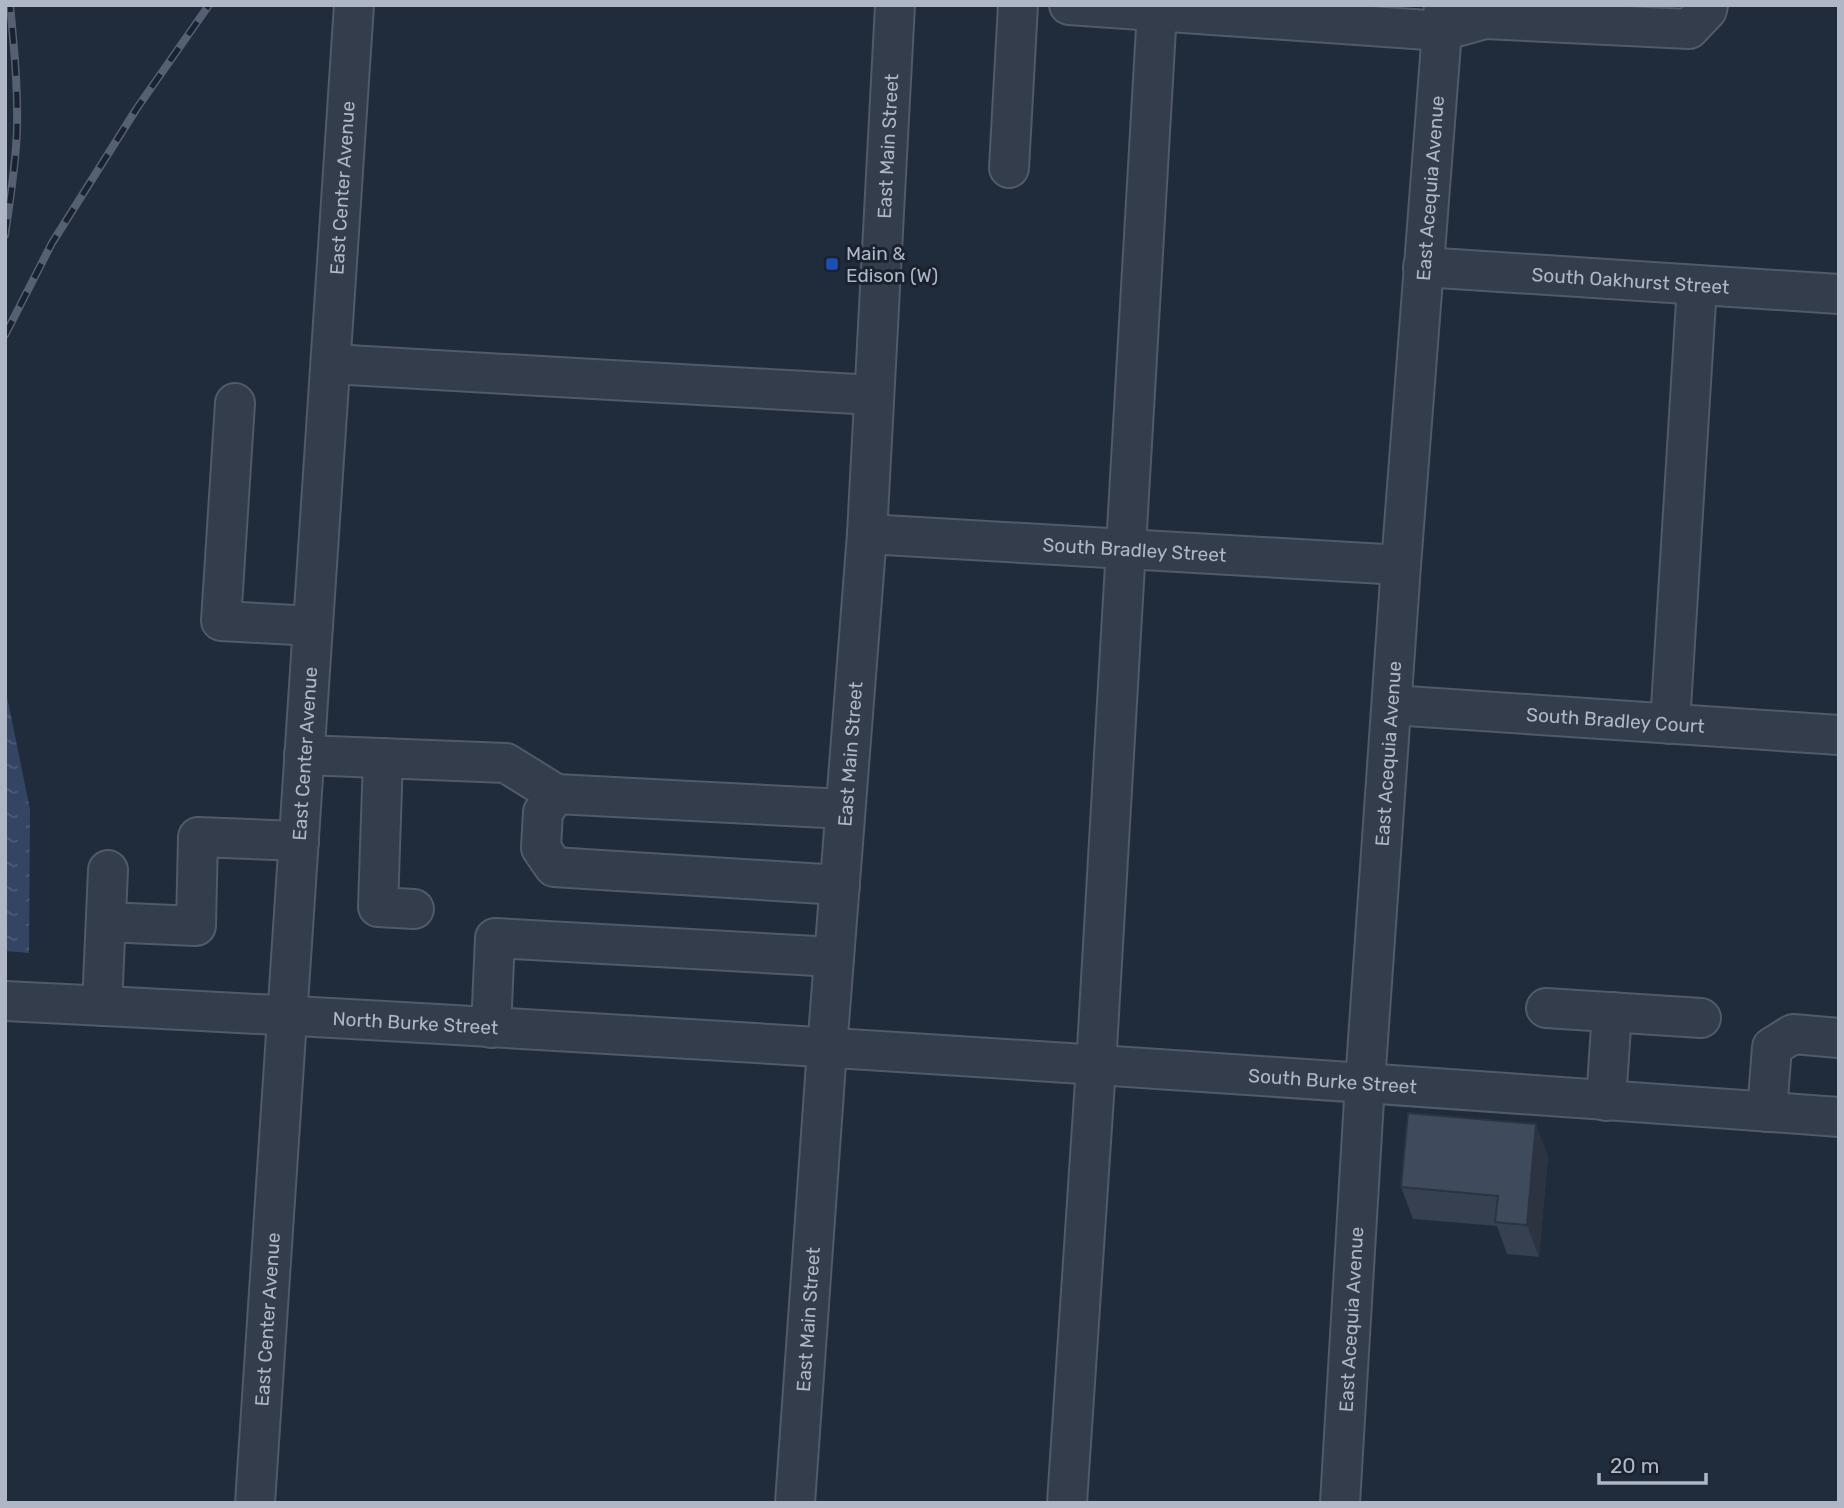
<svg xmlns="http://www.w3.org/2000/svg" width="1844" height="1508" font-family="Rubik,sans-serif">
	<style>
		.water { fill: url(#water-ripples) }
		.lines { fill: none; stroke-linecap: round; stroke-linejoin: round }
		.minor-casing { stroke: #525a69; stroke-width: 42 }
		.minor { stroke: #343d4b; stroke-width: 38 }
		.rail-casing { stroke: #566072; stroke-width: 8 }
		.rail { stroke: #1a222f; stroke-width: 5; stroke-dasharray: 16; stroke-linecap: butt }
		.wall { fill: #364050 }
		.shaded-wall { fill: #2c3441 }
		.building { fill: #3f4a5d; stroke: #2c3441; stroke-width: 2 }
		.transit-dot { fill: #1a4fb4; stroke: #1a222f; stroke-width: 2.5 }
		.labels { text-anchor: middle; stroke-width: 6; stroke-linejoin: round; paint-order: stroke }
		.street-label { font-size: 19px; fill: #afb7c7; stroke: #1a222f }
		.poi-label { font-size: 19px; fill: #afb7c7; stroke: #1a222f; text-anchor: start }
	</style>
	<defs>
		<pattern id="water-ripples" width="26" height="14" patternUnits="userSpaceOnUse" patternTransform="scale(1.75)"><rect width="26" height="14" fill="#334563"/><path d="M2 4q2-2 4 0t4 0M15 11q2-2 4 0t4 0" fill="none" stroke="#4e5e78"/></pattern>
	</defs>
	<rect width="100%" height="100%" fill="#202b3b"/>
	<path class="water" d="M5,687L30,809L29,953L5,951Z"/>
	<g class="lines">
		<defs>
			<g id="minor">
				<path d="M1069,5L1442,31L1485,19L1689,29L1707,10L1708,5"/>
				<path d="M1009,168L1018,5"/>
				<path id="s1" d="M1423,267L1839,294"/>
				<path d="M331,364L874,395"/>
				<path d="M235,403L221,621L313,626"/>
				<path id="s2" d="M867,534L1401,565"/>
				<path id="s3" d="M1392,705L1839,735"/>
				<path d="M1670,724L1697,285"/>
				<path d="M304,755L506,763L556,794"/>
				<path d="M383,758L378,907L414,909"/>
				<path d="M840,885L554,867L541,848L543,812L556,794L845,809"/>
				<path d="M106,922L196,926L198,837L299,841"/>
				<path id="s4" d="M5,1001C617,1031 1228,1072 1839,1117"/>
				<path d="M102,1006L108,870"/>
				<path d="M1546,1008L1701,1018"/>
				<path d="M491,1028L495,938L834,957"/>
				<path d="M1606,1101L1612,1012"/>
				<path d="M1767,1112L1772,1047L1793,1034L1839,1038"/>
				<path id="s5" d="M255,1503L354,5"/>
				<path id="s6" d="M795,1503L827,1049L867,534L895,5"/>
				<path d="M1067,1503L1096,1066L1157,11"/>
				<path id="s7" d="M1340,1503L1365,1083L1401,565L1444,5"/>
			</g>
		</defs>
		<use href="#minor" class="minor-casing"/>
		<use href="#minor" class="minor"/>
		<defs>
			<path id="rail" d="M5,235C10,200 16,164 17,129C18,87 14,46 10,5
				M5,335L52,243L137,108L209,5"/>
		</defs>
		<use href="#rail" class="rail-casing"/>
		<use href="#rail" class="rail"/>
	</g>
	<path class="wall" d="M1548,1156L1539,1257L1507,1254L1497,1226L1413,1219L1401,1187Z"/>
	<path class="shaded-wall" d="M1536,1124L1548,1156L1539,1257L1527,1225Z"/>
	<path class="building" d="M1408,1113L1536,1124L1527,1225L1495,1222L1498,1196L1401,1187Z"/>
	<rect class="transit-dot" x="825" y="257" width="14" height="14" rx="3.5"/>
	<g class="labels">
		<g class="street-label">
			<text dy="7" stroke="none"><textPath href="#s6" startOffset="1360">East Main Street</textPath></text>
			<text dy="7" stroke="none"><textPath href="#s5" startOffset="1318">East Center Avenue</textPath></text>
			<text dy="7" stroke="none"><textPath href="#s7" startOffset="1318">East Acequia Avenue</textPath></text>
			<text dy="7" stroke="none"><textPath href="#s1" startOffset="208">South Oakhurst Street</textPath></text>
			<text dy="7" stroke="none"><textPath href="#s2" startOffset="268">South Bradley Street</textPath></text>
			<text dy="7" stroke="none"><textPath href="#s3" startOffset="224">South Bradley Court</textPath></text>
			<text dy="7" stroke="none"><textPath href="#s5" startOffset="751">East Center Avenue</textPath></text>
			<text dy="7" stroke="none"><textPath href="#s6" startOffset="751">East Main Street</textPath></text>
			<text dy="7" stroke="none"><textPath href="#s7" startOffset="751">East Acequia Avenue</textPath></text>
			<text dy="7" stroke="none"><textPath href="#s4" startOffset="411">North Burke Street</textPath></text>
			<text dy="7" stroke="none"><textPath href="#s4" startOffset="1330">South Burke Street</textPath></text>
			<text dy="7" stroke="none"><textPath href="#s5" startOffset="184">East Center Avenue</textPath></text>
			<text dy="7" stroke="none"><textPath href="#s6" startOffset="184">East Main Street</textPath></text>
			<text dy="7" stroke="none"><textPath href="#s7" startOffset="184">East Acequia Avenue</textPath></text>
		</g>
		<g class="poi-label">
			<text x="846" y="260">Main &amp;<tspan x="846" dy="22">Edison (W)</tspan></text>
		</g>
	</g>
	<rect width="1844" height="1508" fill="none" stroke="#afb7c7" stroke-width="14"/>
	<path d="M1599 1473v10h107v-10" fill="none" stroke="#afb7c7" stroke-width="3.5"/>
	<text x="1610" y="1473" font-size="21" fill="#afb7c7" stroke="#1a222f" stroke-width="5" paint-order="stroke">20 m</text>
</svg>
